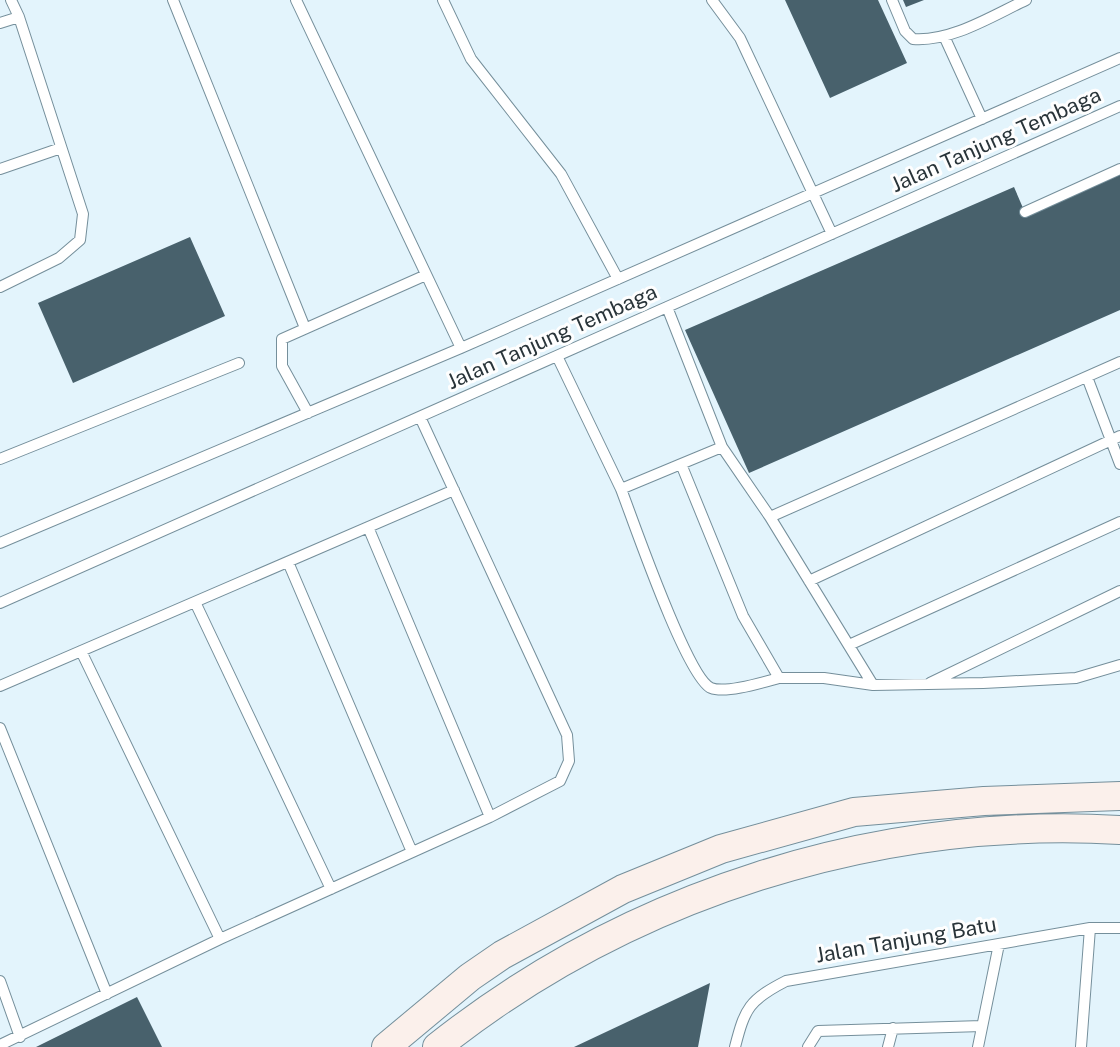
<svg xmlns="http://www.w3.org/2000/svg" width="1120" height="1047" font-family="'Public Sans',sans-serif">
	<style>
		.building { fill: #48616c }
		.lines { fill: none; stroke-linecap: round; stroke-linejoin: round }
		.lane-casing { stroke: #758f9b; stroke-width: 12 }
		.secondary-casing { stroke: #758f9b; stroke-width: 30 }
		.lane { stroke: #fff; stroke-width: 10 }
		.secondary { stroke: #fbf0eb; stroke-width: 28 }
		.labels { text-anchor: middle; stroke-width: 6; stroke-linejoin: round; paint-order: stroke }
		.street-label { font-size: 21px; fill: #293439; stroke: #fefefe }
	</style>
	<rect width="100%" height="100%" fill="#e3f4fc"/>
	<path class="building" d="M785,0H878L907,63L830,98Z
		M903,0H924L906,7Z
		M1120,174V310L749,473L685,330L1014,187L1026,215Z
		M190,237L225,316L73,383L38,303Z
		M710,983L698,1047H574Z
		M137,997L162,1047H36Z"/>
	<g class="lines">
		<defs>
			<path id="lane" d="M173,0L305,328
				M296,0L461,348
				M443,0L471,59L561,174L618,279
				M712,0L740,38L832,234
				M892,0L905,31L913,39C951,42 992,16 1026,0
				M0,23L19,17
				M944,36L982,119
				M0,169L61,148
				M1025,212L1120,169
				M0,287L59,258L80,240L83,214L19,17L11,0
				M667,307L722,447L770,517L873,685
				M557,356L621,489
				M1087,377L1120,464
				M308,413L282,366V339L426,275
				M722,447L681,464L743,616L779,678H824L873,685L983,683L1076,678L1120,665
				M0,459L239,363
				M681,464L621,489C633,520 687,678 711,688C726,694 764,682 779,678
				M770,517L1120,362
				M368,527L490,817
				M0,543L461,348L1120,58
				M288,562L412,852
				M809,581L1120,436
				M195,602L331,889
				M0,603L1120,106
				M849,645L1120,522
				M81,651L220,939
				M930,683L1120,591
				M0,686L454,490
				M0,728L107,994
				M0,981L20,1037
				M0,1045L220,939L490,817L560,781L569,761L567,735L420,417
				M735,1047C745,1008 749,1000 786,981L1090,928H1120
				M808,1047L818,1031L982,1026
				M888,1047L893,1028
				M978,1047L999,944
				M1081,1047L1090,928"/>
			<path id="secondary" d="M386,1047L470,977L502,955L623,889L721,849L854,812L984,801L1120,796
				M437,1047C628,895 875,816 1120,830"/>
		</defs>
		<use href="#lane" class="lane-casing"/>
		<use href="#secondary" class="secondary-casing"/>
		<use href="#lane" class="lane"/>
		<use href="#secondary" class="secondary"/>
	</g>
	<g class="labels">
		<g class="street-label">
			<text transform="translate(996 140) rotate(-24)" y="7">Jalan Tanjung Tembaga</text>
			<text transform="translate(552 337) rotate(-24)" y="7">Jalan Tanjung Tembaga</text>
			<text transform="translate(906 940) rotate(-10)" y="7">Jalan Tanjung Batu</text>
		</g>
	</g>
</svg>
